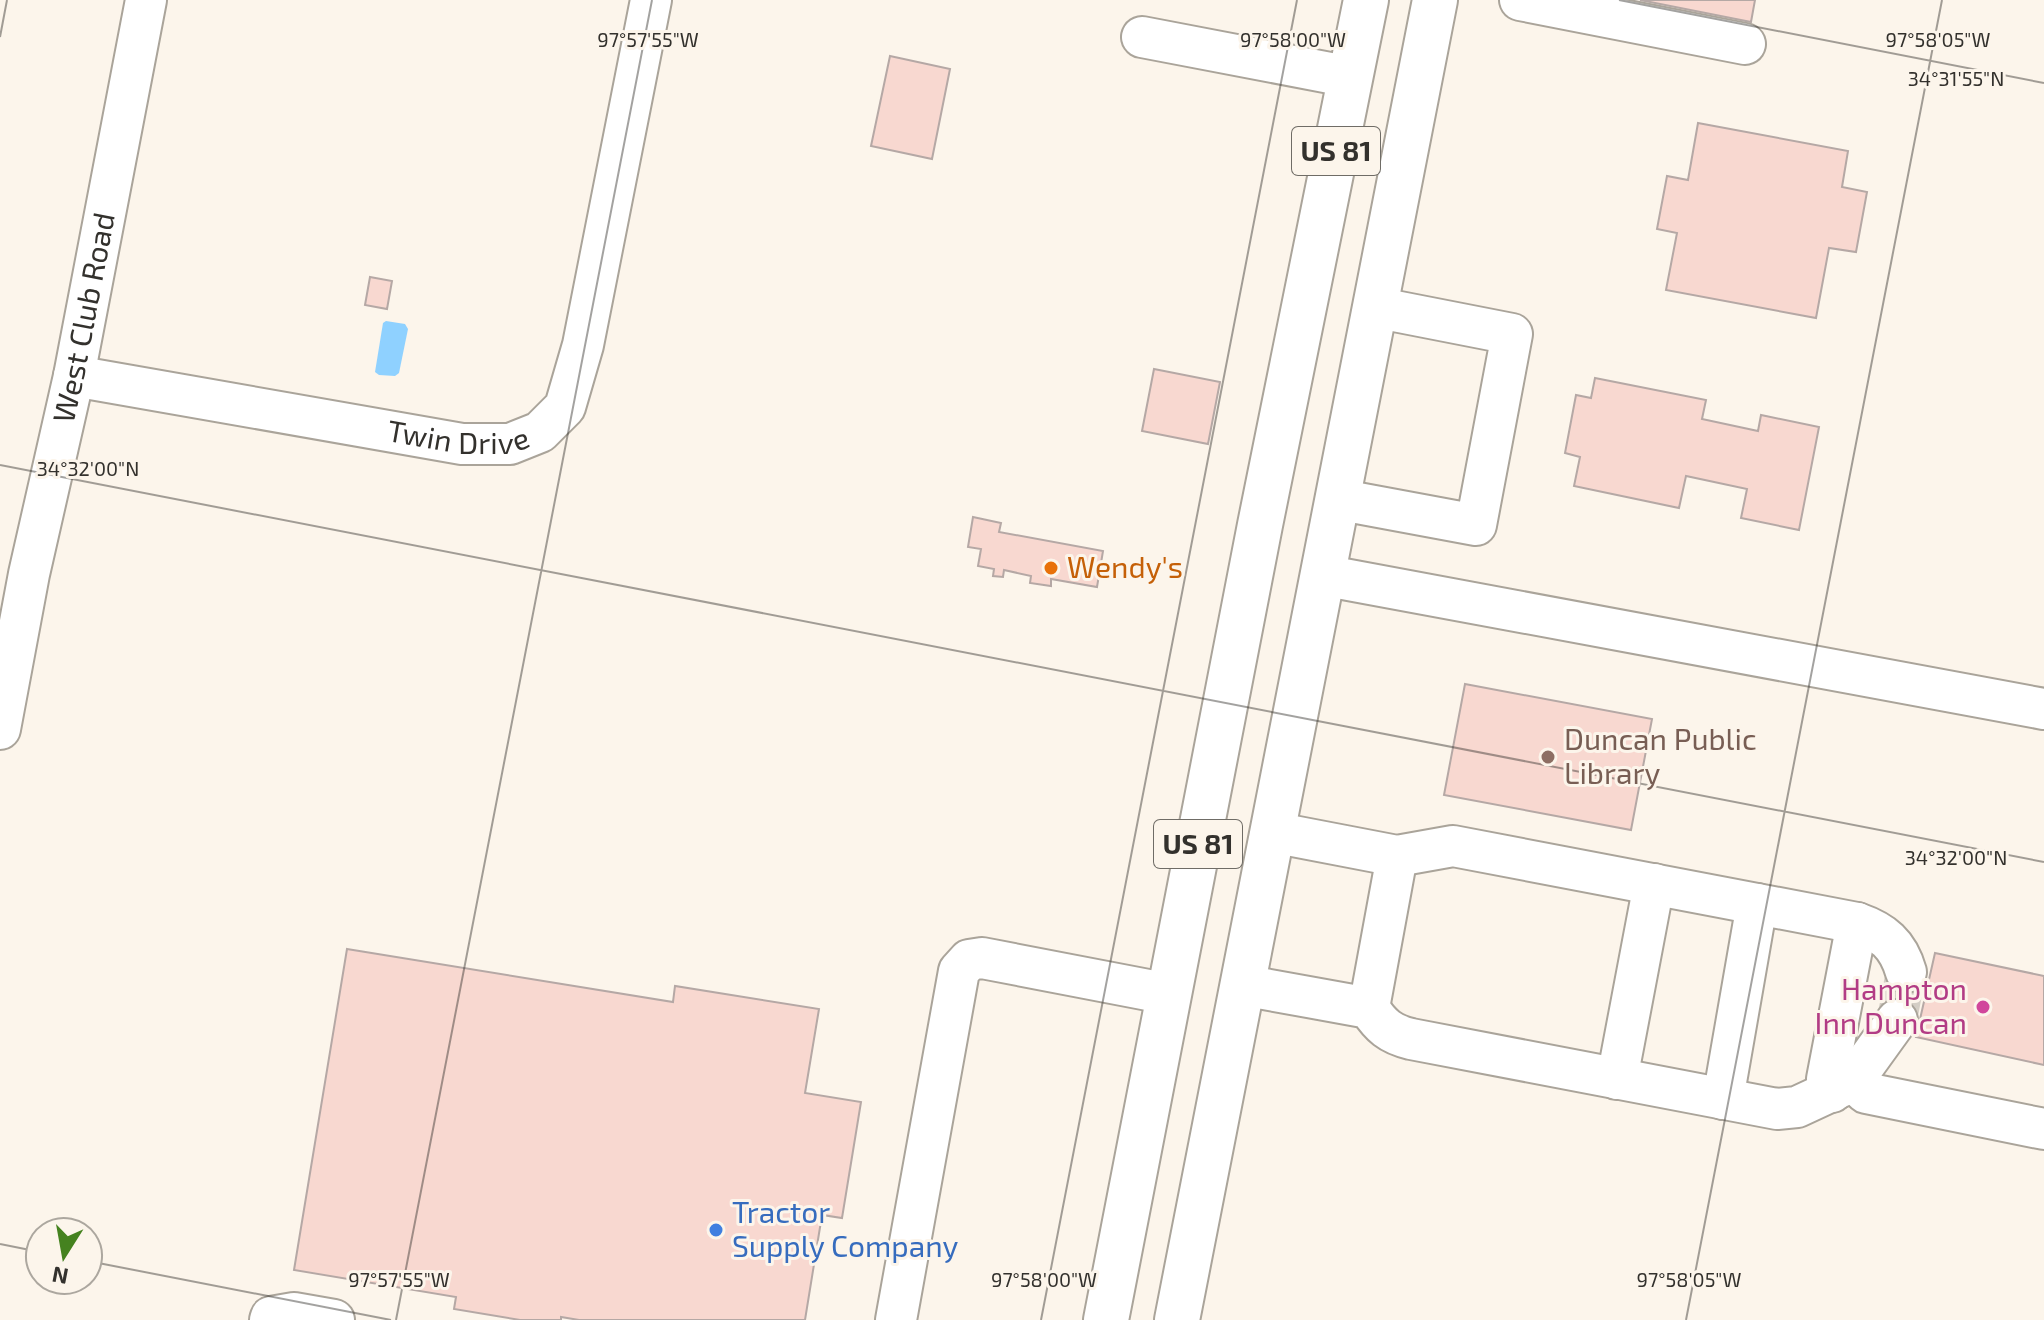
<svg xmlns="http://www.w3.org/2000/svg" width="2044" height="1320" font-family="'Exo 2',sans-serif">
	<style>
		.water { fill: #8fd1ff }
		.building { fill: #f8d8d0; stroke: #b5a8a5; stroke-width: 2 }
		.lines { fill: none; stroke-linecap: round; stroke-linejoin: round }
		.minor-tunnel { stroke: #d4cec5; stroke-width: 40; stroke-dasharray: 40 20; stroke-linecap: butt }
		.minor-casing { stroke: #aaa49a; stroke-width: 44 }
		.major-casing { stroke: #aaa49a; stroke-width: 48 }
		.minor { stroke: #fff; stroke-width: 40 }
		.major { stroke: #fff; stroke-width: 44 }
		.ticks { fill: none; stroke: #33312d; stroke-width: 2; stroke-opacity: 0.45 }
		.food-dot { fill: #e8710a; stroke: #fcf5eb; stroke-width: 3 }
		.education-dot { fill: #8d6e63; stroke: #fcf5eb; stroke-width: 3 }
		.hotel-dot { fill: #d1479c; stroke: #fcf5eb; stroke-width: 3 }
		.shop-dot { fill: #3f7fe0; stroke: #fcf5eb; stroke-width: 3 }
		.labels { text-anchor: middle; stroke-width: 6; stroke-linejoin: round; paint-order: stroke }
		.shield { fill: #fcf5eb; stroke: #6f6c66; stroke-width: 2 }
		.shield-label { font-size: 28px; font-weight: bold; fill: #33312d }
		.street-label { font-size: 30px; fill: #33312d; stroke: #fcf5eb }
		.food-label { font-size: 30px; fill: #c56008; stroke: #fcf5eb; text-anchor: start }
		.education-label { font-size: 30px; fill: #785e54; stroke: #fcf5eb; text-anchor: start }
		.hotel-label { font-size: 30px; fill: #b23c85; stroke: #fcf5eb; text-anchor: end }
		.shop-label { font-size: 30px; fill: #366cbe; stroke: #fcf5eb; text-anchor: start }
		.ticks-label { font-size: 20px; text-anchor: middle; fill: #33312d; stroke: #fcf5eb; stroke-width: 6; stroke-linejoin: round; paint-order: stroke }
	</style>
	<rect width="100%" height="100%" fill="#fcf5eb"/>
	<path class="water" d="M386,321L405,324L408,329L399,373L395,376L379,375L375,372L383,323Z"/>
	<path class="building" d="M1640,0H1755L1751,22Z
		M890,56L950,69L932,159L871,146Z
		M1698,123L1848,151L1842,187L1867,192L1856,252L1829,248L1816,318L1666,290L1677,233L1657,229L1667,176L1688,180Z
		M370,277L392,281L387,309L365,305Z
		M1154,369L1220,382L1208,444L1142,431Z
		M1595,378L1706,400L1702,419L1758,431L1761,415L1819,427L1799,530L1741,518L1747,489L1686,476L1679,508L1574,486L1580,457L1565,453L1576,395L1591,398Z
		M973,517L1001,523L999,532L1103,551L1097,587L1051,579V586L1030,583L1031,576L1004,570L1003,577L993,576L994,569L978,566L981,549L968,547Z
		M1465,684L1652,719L1631,830L1444,795Z
		M347,949L673,1002L675,986L819,1009L805,1093L861,1102L842,1218L822,1215L805,1320H579L561,1317V1320H520L454,1309L456,1297L294,1270Z
		M1935,953L2044,976V1065L1916,1037Z"/>
	<g class="lines">
		<path class="minor-tunnel" d="M1897,1020L1906,972"/>
		<defs>
			<g id="minor">
				<path d="M1520,0L1745,44"/>
				<path d="M1142,37L1351,77"/>
				<path id="s1" d="M74,376L462,444H510L540,432L565,407L583,345L651,0"/>
				<path d="M1336,499L1476,525L1512,334L1374,307"/>
				<path d="M1322,575L2044,709"/>
				<path id="s2" d="M0,729L29,574L74,376L146,0"/>
				<path d="M1272,832L1397,856L1453,846L1857,923C1883,932 1898,944 1906,972"/>
				<path d="M1242,985L1369,1008C1381,1026 1390,1034 1411,1039L1777,1109L1797,1107L1853,1081L1897,1020"/>
				<path d="M1369,1008L1397,856"/>
				<path d="M1617,1079L1654,884"/>
				<path d="M1853,1081L1866,1093L2044,1129"/>
				<path d="M1832,1092L1827,1079L1857,923"/>
				<path d="M1723,1099L1757,904"/>
				<path d="M270,1320L271,1317L294,1313L334,1320"/>
				<path d="M896,1320L959,971L969,960L982,958L1169,994"/>
			</g>
			<path id="major" d="M1106,1320L1260,525L1366,0
				M1177,1320L1435,0"/>
		</defs>
		<use href="#minor" class="minor-casing"/>
		<use href="#major" class="major-casing"/>
		<use href="#minor" class="minor"/>
		<use href="#major" class="major"/>
	</g>
	<path class="ticks" d="M1619,0L2044,83M0,37L7,0M0,465L2044,862M0,1244L40,1252M88,1261L391,1320M396,1320L652,0M1041,1320L1297,0M1686,1320L1942,0"/>
	<circle class="food-dot" cx="1051" cy="568" r="8"/>
	<circle class="education-dot" cx="1548" cy="757" r="8"/>
	<circle class="hotel-dot" cx="1983" cy="1007" r="8"/>
	<circle class="shop-dot" cx="716" cy="1230" r="8"/>
	<g class="labels">
		<g class="shield">
			<rect x="1292" y="127" width="88" height="48" rx="6"/>
			<rect x="1154" y="820" width="88" height="48" rx="6"/>
		</g>
		<g class="shield-label">
			<text x="1336" y="161">US 81</text>
			<text x="1198" y="854">US 81</text>
		</g>
		<g class="street-label">
			<text dy="10" stroke="none"><textPath href="#s2" startOffset="420">West Club Road</textPath></text>
			<text dy="10" stroke="none"><textPath href="#s1" startOffset="390">Twin Drive</textPath></text>
		</g>
		<g class="food-label">
			<text x="1067" y="578">Wendy's</text>
		</g>
		<g class="education-label">
			<text x="1564" y="750">Duncan Public<tspan x="1564" dy="34">Library</tspan></text>
		</g>
		<g class="hotel-label">
			<text x="1967" y="1000">Hampton<tspan x="1967" dy="34">Inn Duncan</tspan></text>
		</g>
		<g class="shop-label">
			<text x="732" y="1223">Tractor<tspan x="732" dy="34">Supply Company</tspan></text>
		</g>
	</g>
	<g class="ticks-label">
		<text x="648" y="47">97°57'55"W</text>
		<text x="1293" y="47">97°58'00"W</text>
		<text x="1938" y="47">97°58'05"W</text>
		<text x="1956" y="86">34°31'55"N</text>
		<text x="88" y="476">34°32'00"N</text>
		<text x="1956" y="865">34°32'00"N</text>
		<text x="399" y="1287">97°57'55"W</text>
		<text x="1044" y="1287">97°58'00"W</text>
		<text x="1689" y="1287">97°58'05"W</text>
	</g>
	<g transform="translate(64 1256) rotate(191)"><circle r="38" fill="#fcf5eb" stroke="#aca79f" stroke-width="2"/>
	<path d="M0-6L14 30L0 20L-14 30Z" fill="#45821f"/>
	<text y="-12" font-size="22" font-weight="bold" text-anchor="middle" fill="#33312d">N</text>
	</g>
</svg>
